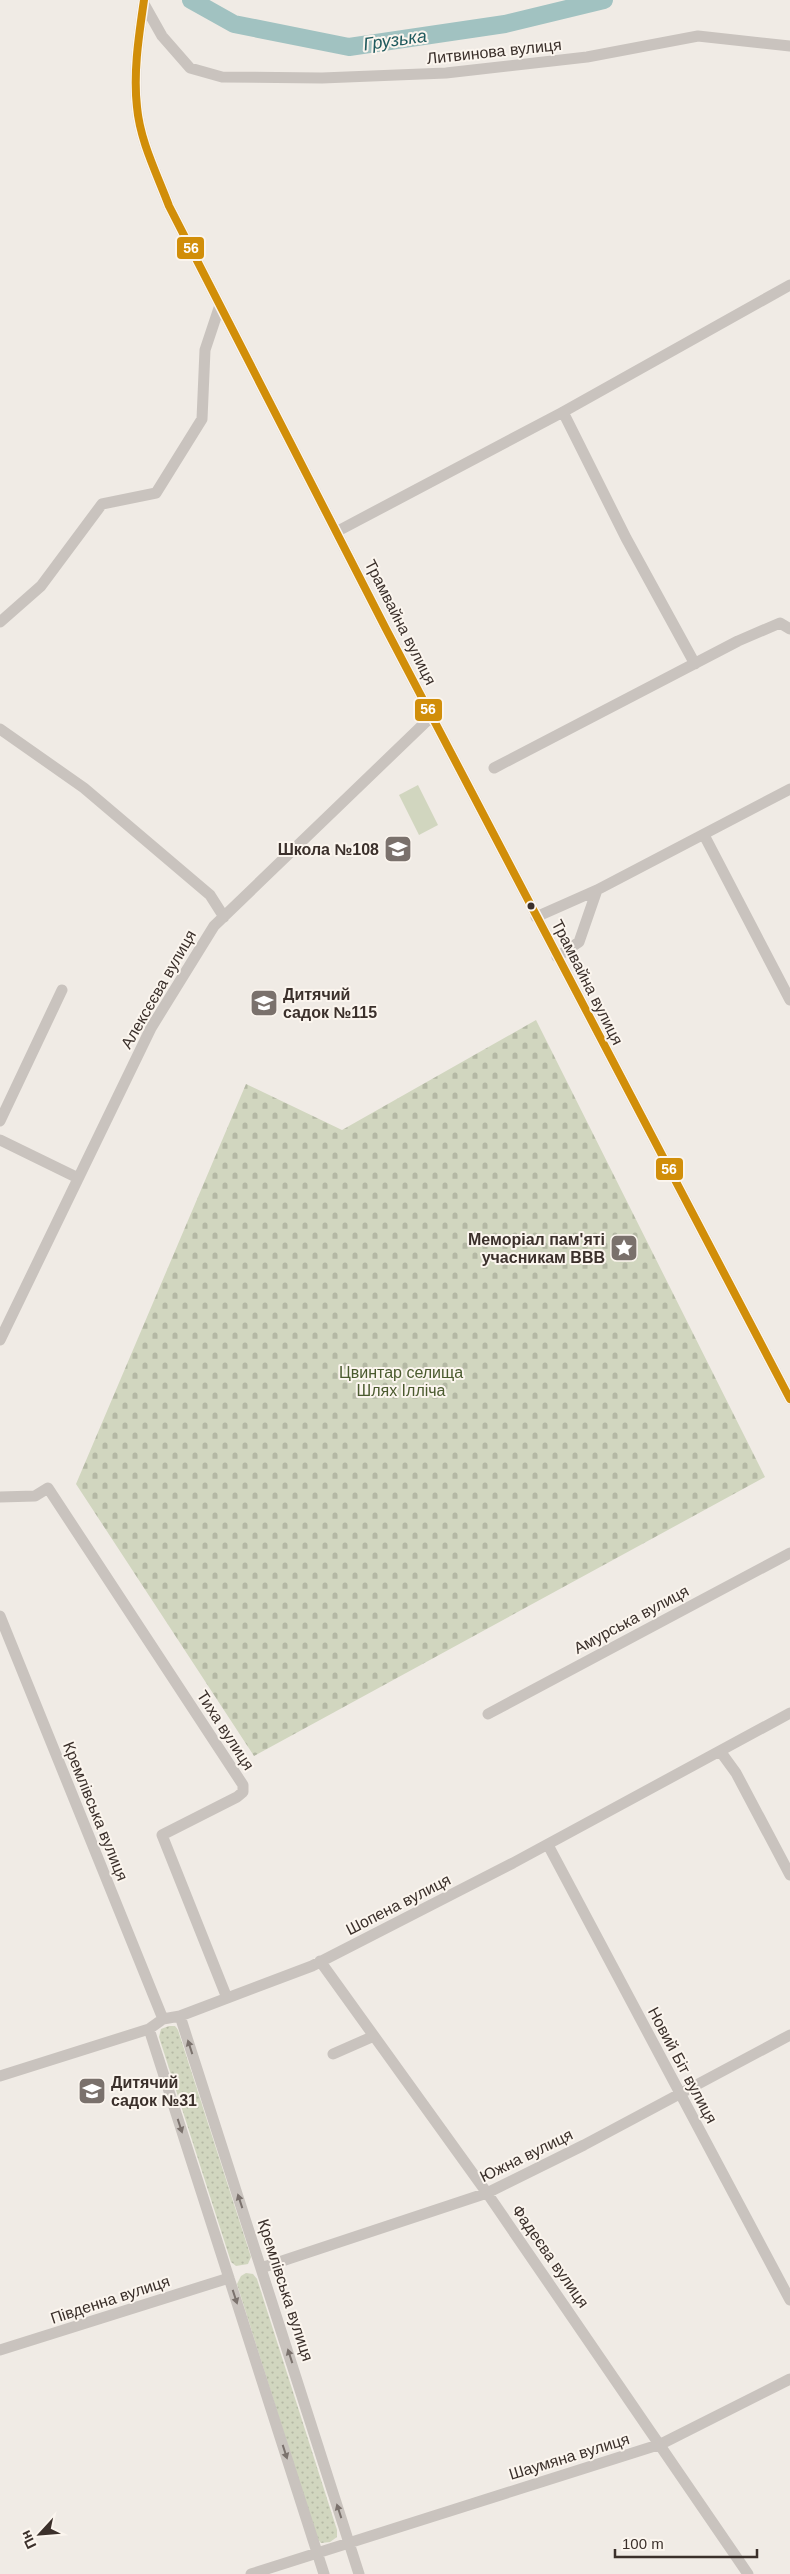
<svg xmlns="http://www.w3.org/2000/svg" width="790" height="2574" font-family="Arial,sans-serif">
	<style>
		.green { fill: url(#green-dots) }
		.cemetery { fill: url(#cemetery-stones) }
		.pitch { fill: #d1d6bf }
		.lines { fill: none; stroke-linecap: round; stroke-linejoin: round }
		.river { stroke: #a1c2c1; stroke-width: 18 }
		.minor { stroke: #c9c3be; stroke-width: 11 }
		.bus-1-casing { stroke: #fbf5ee; stroke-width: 11 }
		.bus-1 { stroke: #d18e09; stroke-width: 8 }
		.oneway { fill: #7b726d }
		.bus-dot { fill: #3b302b; stroke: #fbf5ee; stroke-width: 2 }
		.labels { text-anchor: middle; stroke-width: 4; stroke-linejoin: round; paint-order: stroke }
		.street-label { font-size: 16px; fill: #3b302b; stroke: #fbf5ee }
		.poi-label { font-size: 16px; font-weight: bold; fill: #3b302b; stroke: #fbf5ee; text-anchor: end }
		.park-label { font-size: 16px; fill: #4a5a2e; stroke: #fbf5ee }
		.water-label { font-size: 18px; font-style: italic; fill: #1f5a5e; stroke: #fbf5ee }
		.line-badge { stroke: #fbf5ee; stroke-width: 2 }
		.badge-label { font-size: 14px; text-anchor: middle; font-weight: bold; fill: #fff }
	</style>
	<defs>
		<pattern id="green-dots" width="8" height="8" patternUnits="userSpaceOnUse" patternTransform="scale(1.25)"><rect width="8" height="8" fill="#d1d6bf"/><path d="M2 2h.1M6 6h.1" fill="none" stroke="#b4b8a4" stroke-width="1.8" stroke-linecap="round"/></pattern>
		<pattern id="cemetery-stones" width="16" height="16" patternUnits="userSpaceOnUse" patternTransform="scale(1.25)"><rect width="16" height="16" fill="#d1d6bf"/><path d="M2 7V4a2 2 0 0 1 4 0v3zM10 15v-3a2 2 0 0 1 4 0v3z" fill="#b4b8a4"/></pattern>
	</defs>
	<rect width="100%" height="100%" fill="#f0ebe5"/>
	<path class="green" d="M169,2026H175L178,2030L251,2257L248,2264L236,2266L231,2262L159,2037L161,2029Z
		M246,2273L253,2274L257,2279L337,2530V2537L330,2542L321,2543L317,2538L237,2284L241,2276Z"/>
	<path class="cemetery" d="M536,1020L765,1477L254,1756L76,1484L246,1084L342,1130Z"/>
	<path class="pitch" d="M418,785L438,825L419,835L399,795Z"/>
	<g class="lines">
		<path class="river" d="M191,0L234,24L349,47L505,24L604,0"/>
		<path class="minor" d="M144,0C139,35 133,72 137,107C140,141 157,174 169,206L386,629L790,1399
			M144,4L162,36L190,68L222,77L322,78L446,73L587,57L698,36L790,46
			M563,412L626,538L695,664
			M336,532L563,412L790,285
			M0,622L41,586L102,504L156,493L202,419L205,350L220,305
			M0,729L84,788L210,895L224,917
			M494,768L738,641L780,623L790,629
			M704,835L790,1000
			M536,917L597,890L790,789
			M557,957L579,942L597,890
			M0,1121L62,990
			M0,1140L78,1178
			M0,1340L151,1028L214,926L432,716
			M0,1497L35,1496L48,1488L243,1785V1792L237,1797L162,1835L227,1998
			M0,1616L163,2019
			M488,1714L790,1553
			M720,1751L736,1773L790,1875
			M548,1845L790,2300
			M320,1961L487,2193L748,2574
			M180,2016L359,2574
			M149,2029L324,2574
			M333,2054L374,2036
			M0,2076L149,2029L163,2019L180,2016L312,1966L513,1863L790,1713
			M261,2268L487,2193L584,2145L790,2035
			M0,2350L229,2278
			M251,2574L661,2444L790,2379"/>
		<defs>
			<path id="bus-1" d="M144,0C139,35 133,72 137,107C140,141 157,174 169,206L386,629L790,1399"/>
		</defs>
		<use href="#bus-1" class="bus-1-casing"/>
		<use href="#bus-1" class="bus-1"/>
	</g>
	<defs><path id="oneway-solid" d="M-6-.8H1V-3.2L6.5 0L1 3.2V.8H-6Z" transform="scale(1.25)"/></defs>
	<g class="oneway">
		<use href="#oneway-solid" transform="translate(190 2047) rotate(-108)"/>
		<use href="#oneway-solid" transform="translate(180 2126) rotate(72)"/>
		<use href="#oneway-solid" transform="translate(240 2201) rotate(-108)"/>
		<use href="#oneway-solid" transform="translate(235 2297) rotate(72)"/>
		<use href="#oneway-solid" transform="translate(290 2356) rotate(-108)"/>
		<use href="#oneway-solid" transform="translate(285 2452) rotate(72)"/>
		<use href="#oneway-solid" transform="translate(339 2511) rotate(-108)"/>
	</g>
	<defs>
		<symbol id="school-square" viewBox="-11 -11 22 22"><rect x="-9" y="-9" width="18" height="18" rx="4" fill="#7a716c" stroke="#fbf5ee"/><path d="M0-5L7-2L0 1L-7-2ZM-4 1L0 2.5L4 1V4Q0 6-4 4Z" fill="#fff"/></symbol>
		<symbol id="sight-square" viewBox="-11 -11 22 22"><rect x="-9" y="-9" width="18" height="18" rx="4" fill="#7a716c" stroke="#fbf5ee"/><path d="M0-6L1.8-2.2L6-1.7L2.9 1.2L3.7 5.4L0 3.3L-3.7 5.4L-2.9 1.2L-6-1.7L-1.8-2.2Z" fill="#fff"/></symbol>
	</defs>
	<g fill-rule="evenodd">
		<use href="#school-square" x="382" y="833" width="32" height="32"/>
		<use href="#school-square" x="248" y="987" width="32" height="32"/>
		<use href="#sight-square" x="608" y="1232" width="32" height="32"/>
		<use href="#school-square" x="76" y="2075" width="32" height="32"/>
	</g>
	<circle class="bus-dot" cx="531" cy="906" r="4.5"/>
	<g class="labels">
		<g class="street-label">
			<text transform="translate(494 51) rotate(-6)" y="6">Литвинова вулиця</text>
			<text transform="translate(401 622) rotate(63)" y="6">Трамвайна вулиця</text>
			<text transform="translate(588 982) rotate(63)" y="6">Трамвайна вулиця</text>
			<text transform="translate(158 989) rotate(-60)" y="6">Алексєєва вулиця</text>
			<text transform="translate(631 1619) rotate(-28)" y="6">Амурська вулиця</text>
			<text transform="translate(226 1730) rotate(57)" y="6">Тиха вулиця</text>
			<text transform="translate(96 1811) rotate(68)" y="6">Кремлівська вулиця</text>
			<text transform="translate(398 1904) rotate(-27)" y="6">Шопена вулиця</text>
			<text transform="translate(683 2065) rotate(62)" y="6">Новий Біт вулиця</text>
			<text transform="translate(526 2155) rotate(-26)" y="6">Южна вулиця</text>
			<text transform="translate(551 2256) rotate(55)" y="6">Фадеєва вулиця</text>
			<text transform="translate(286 2290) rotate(72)" y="6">Кремлівська вулиця</text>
			<text transform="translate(110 2299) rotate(-18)" y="6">Південна вулиця</text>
			<text transform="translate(569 2456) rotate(-17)" y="6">Шаумяна вулиця</text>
		</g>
		<g class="poi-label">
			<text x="379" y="855">Школа №108</text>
			<text x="283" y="1000" text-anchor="start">Дитячий<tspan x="283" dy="18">садок №115</tspan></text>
			<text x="605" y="1245">Меморіал пам'яті<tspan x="605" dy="18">учасникам ВВВ</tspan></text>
			<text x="111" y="2088" text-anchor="start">Дитячий<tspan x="111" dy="18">садок №31</tspan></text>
		</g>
		<g class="park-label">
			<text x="401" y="1378">Цвинтар селища<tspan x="401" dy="18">Шлях Ілліча</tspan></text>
		</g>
		<g class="water-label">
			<text transform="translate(395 40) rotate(-8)" y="6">Грузька</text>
		</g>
	</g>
	<g class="line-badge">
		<rect x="176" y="236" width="29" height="24" rx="5" fill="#d18e09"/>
		<rect x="414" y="698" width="29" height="24" rx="5" fill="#d18e09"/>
		<rect x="655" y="1157" width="29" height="24" rx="5" fill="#d18e09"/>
	</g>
	<g class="badge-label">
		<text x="191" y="253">56</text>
		<text x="428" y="714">56</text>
		<text x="669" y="1174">56</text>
	</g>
	<g transform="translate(40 2534) rotate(244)" stroke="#fbf5ee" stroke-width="4" paint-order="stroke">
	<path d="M0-4L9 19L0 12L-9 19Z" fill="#3b302b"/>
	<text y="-8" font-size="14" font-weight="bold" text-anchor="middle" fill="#3b302b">Пн</text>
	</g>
	<path d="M615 2549v8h142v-8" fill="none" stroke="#3b302b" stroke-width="2.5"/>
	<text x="622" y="2549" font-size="15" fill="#3b302b" stroke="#fbf5ee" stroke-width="4" paint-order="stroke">100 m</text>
</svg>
